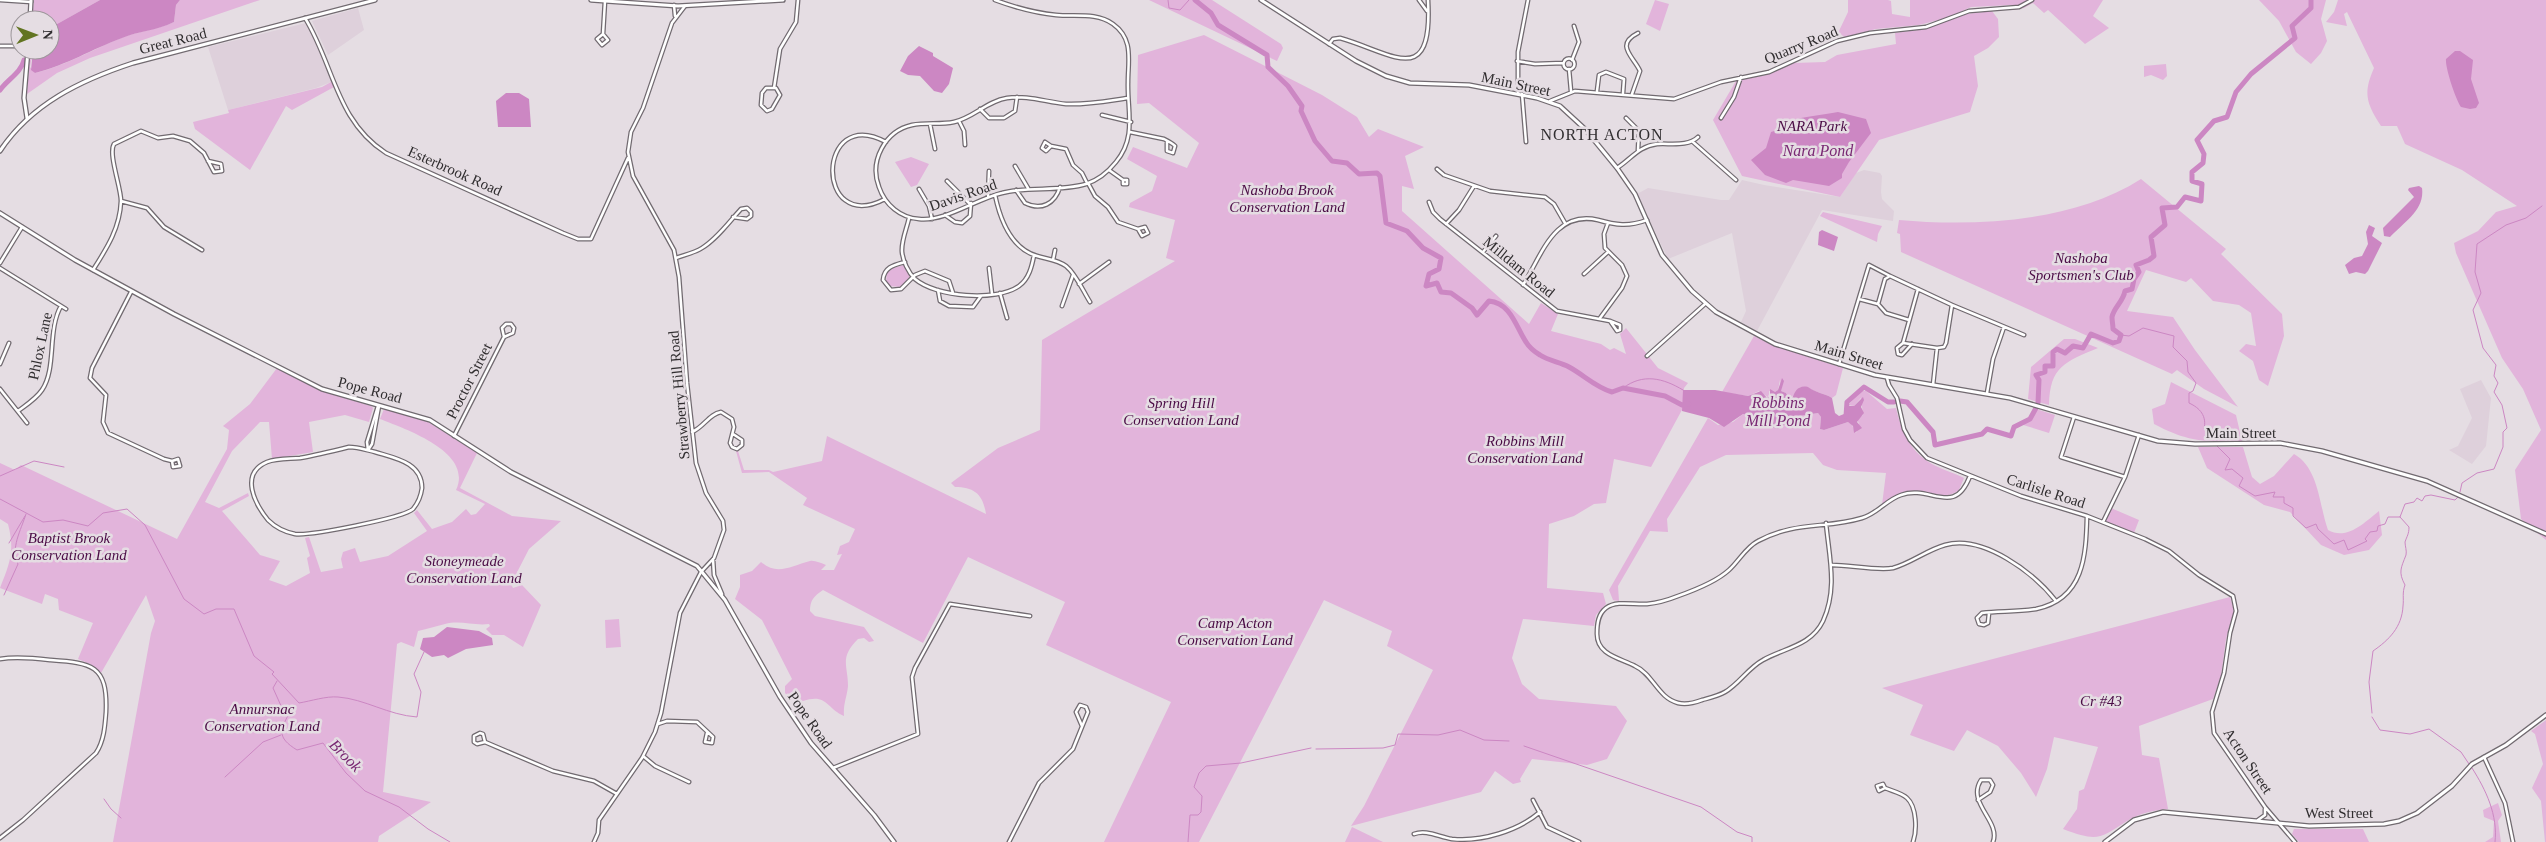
<svg xmlns="http://www.w3.org/2000/svg" width="2546" height="842" font-family="Georgia,serif">
	<style>
		.built { fill: #ded0db }
		.green { fill: #e2b4db }
		.water { fill: #cc87c3 }
		.lines { fill: none; stroke-linecap: round; stroke-linejoin: round }
		.stream { stroke: #cc87c3; stroke-width: 1 }
		.river { stroke: #cc87c3; stroke-width: 5 }
		.minor-casing { stroke: #716a70; stroke-width: 5 }
		.tertiary-casing { stroke: #716a70; stroke-width: 5.5 }
		.secondary-casing { stroke: #716a70; stroke-width: 5.5 }
		.minor { stroke: #fff; stroke-width: 2.5 }
		.tertiary { stroke: #fff; stroke-width: 3 }
		.secondary { stroke: #fff; stroke-width: 3 }
		.labels { text-anchor: middle; stroke-width: 5; stroke-linejoin: round; paint-order: stroke }
		.street-label { font-size: 15px; fill: #302d2f; stroke: #e5dde3 }
		.park-label { font-size: 15px; font-style: italic; fill: #4b0c46; stroke: #e5dde3 }
		.neighbourhood-label { font-size: 16px; letter-spacing: 1px; fill: #302d2f; stroke: #e5dde3 }
		.water-label { font-size: 16px; font-style: italic; fill: #792873; stroke: #e5dde3 }
	</style>
	<rect width="100%" height="100%" fill="#e5dde3"/>
	<path class="built" d="M358,8L364,30L328,55L312,21Z
		M306,23L320,46L331,82L316,88L228,110L208,47Z
		M1864,170L1880,173L1882,176L1881,192L1882,199L1894,211L1893,221L1822,210L1757,331L1741,322L1746,311L1732,233L1668,259L1637,194L1648,188L1721,200H1729L1742,180L1764,185L1840,197L1856,173Z
		M2481,380L2491,398L2486,446L2472,464L2449,450L2458,446L2472,418L2460,389Z"/>
	<path class="green" d="M34,0H100L50,28V20H32Z
		M180,0H260L90,58L57,73L27,94L30,50H33L30,67L35,73C68,65 91,50 121,38C138,31 156,30 174,22L176,5Z
		M1149,0H1212L1281,44L1283,48L1277,61Z
		M1655,0L1669,4L1660,31L1646,24Z
		M1848,0H1888L1891,1L1892,14L1910,17V0H2103L2093,16L2109,28L2085,44L2048,10L2044,13L2033,3L2024,8L2013,10L2012,5L1971,7L1950,17L1919,25L1876,29L1845,37L1838,33L1848,12Z
		M2259,0H2326L2321,19L2327,41L2321,53L2311,64L2296,52L2279,21Z
		M2338,0H2546V540L2521,519L2515,470L2541,430L2523,389L2502,358L2456,253L2454,243L2478,231L2496,212L2517,206L2462,170L2405,144L2397,126H2381C2366,103 2363,93 2374,68L2347,12L2344,14L2347,26L2326,22L2334,12Z
		M1992,11L1998,19L1999,37L1988,48L1974,56L1978,86L1970,112L1879,140L1840,197L1742,176L1713,120L1736,81L1767,75L1794,63L1825,62L1837,55L1896,44L1895,33L1925,29L1967,14Z
		M1204,35L1322,95L1357,117L1369,137L1378,129L1424,147L1405,156L1414,189L1402,186V211L1529,324L1541,303L1558,314L1551,331L1601,344L1610,350L1614,348L1626,354L1620,334L1626,328L1658,368L1688,383L1684,388L1683,408L1651,467L1614,459L1606,503L1594,504L1574,516L1549,524L1547,588L1603,593L1606,604L1596,615L1594,626L1523,619L1512,658L1522,684L1539,699L1616,706L1627,721L1607,759L1587,765L1532,759L1520,779L1521,782L1513,784L1495,771L1481,792L1351,826L1364,806L1433,670L1387,646L1392,631L1324,600L1199,842H1104L1171,702L1046,645L1065,602L968,557L923,643L823,590C814,596 810,600 810,611L815,616L864,627L874,641L869,642L864,638L858,639C839,658 848,665 848,686C847,697 843,704 844,716C826,708 827,693 803,701L788,696L785,693V686L792,679L762,620L735,599L740,587V575L752,571L761,562C777,576 791,566 810,561C814,560 821,563 826,565L821,570H834L842,554L837,555L840,546L849,542L855,529L803,505L807,498L769,472L742,473L736,451H738L744,470H769L773,472L822,461L827,436L986,514C983,494 974,487 955,487L951,483L998,448L1040,430L1042,340L1175,261L1166,258L1175,220L1129,207L1130,203L1152,191L1157,176L1127,159L1133,147L1187,168L1199,143L1149,103L1137,104L1138,55Z
		M326,64L334,87L292,110L286,106L250,170L195,129L193,122L229,113L228,110L322,87L331,82Z
		M2166,64L2167,76L2163,80L2151,75L2144,77V66Z
		M911,157L929,164L917,185L911,187L895,162Z
		M2141,179L2226,249L2221,254L2282,314L2284,336L2268,386L2259,380L2253,361L2239,351L2246,344L2256,346L2251,313L2239,305L2213,301L2191,278L2186,282L2146,270L2127,311L2173,317L2195,350L2238,407L2204,389L2177,370L2172,374L1901,252L1900,234L1897,233L1899,220C1976,227 2074,222 2141,179Z
		M1823,212L1882,226L1878,234L1877,242L1820,216Z
		M904,265L910,277L901,287L889,286L886,281L887,273L893,268Z
		M1754,336L1772,345L1843,368L1836,395L1832,398C1824,393 1816,393 1807,387H1800L1790,399L1786,393L1781,391L1780,380L1778,390L1775,392L1769,391V398L1759,391L1748,396L1722,392Z
		M2064,339H2075L2098,348C2065,362 2050,366 2049,405L2028,399L2031,367Z
		M277,368L322,391L371,406L373,408L369,422L345,415L309,422L313,452L272,459L269,422H260L232,451L205,502L219,508L248,493L249,496L222,511L260,555L280,561L269,580L286,586L310,573L307,558L310,556L305,538L309,537L321,572L343,568L341,559L343,552L355,548L360,562L388,556L427,531L414,513L417,510L432,529L452,522L466,509L471,515L476,514L485,504L456,490C474,452 405,429 380,419L384,409L425,420L477,453L460,488L512,516L561,521L529,549L511,584L513,588L522,585L541,605L523,647L504,635H492L486,629L490,626L489,624C474,626 460,620 445,624C436,626 428,629 418,631L414,647L401,642L397,644L383,792L431,802L379,836L378,842H113L151,633L155,621L146,595L101,673L90,664L78,659L93,623L59,610L58,599L45,594L42,604L0,588C10,563 15,551 8,524L0,519V463L15,470L21,465L177,539L227,449L229,430L223,426L250,404Z
		M2171,382L2236,415L2242,441C2204,442 2188,442 2154,424L2152,409L2165,404Z
		M1861,391H1866L1887,409L1896,408C1902,433 1911,454 1936,466C1945,471 1955,473 1964,478L1959,490C1938,507 1918,474 1882,505L1886,473L1837,470L1823,465L1813,453L1726,455L1700,467L1667,519L1668,532L1650,531L1618,586L1619,601L1613,600L1609,590L1708,418L1718,425L1733,422L1743,414L1787,425L1799,416L1818,413L1821,417L1820,429L1824,430L1848,422L1851,423L1856,433L1859,424L1857,419L1863,415L1861,398L1854,406L1848,405Z
		M2036,409L2055,415L2049,433L2020,424L2030,421Z
		M2198,447H2243L2252,477L2260,484L2274,476L2294,454C2319,468 2319,505 2328,530C2347,541 2365,522 2379,511L2382,535L2369,550L2344,555L2321,545L2290,512L2264,505L2207,468Z
		M2111,508L2139,520L2134,533L2105,521Z
		M2230,597L2234,611L2226,639L2221,676L2213,699L2139,726L2142,755L2159,758L2168,809C2154,810 2140,813 2127,821C2099,839 2098,842 2063,829L2077,809L2079,791L2084,789L2098,747L2054,737L2047,769L2036,797L2021,773L1998,746L1967,730L1954,751L1910,735L1923,705L1882,688Z
		M619,619L621,647L606,648L605,620Z
		M2546,720V842H2545L2541,801L2532,788L2543,764L2535,734L2531,731Z
		M2498,803L2502,815L2498,821L2501,842H2485L2493,837L2494,821L2484,817L2483,810Z
		M1352,827L1383,842H1345Z
		M2294,829H2363L2369,842H2299L2292,834Z"/>
	<path class="water" d="M100,0H180L176,5L174,22C156,31 138,31 122,38C90,50 69,64 35,73L31,70L33,50H50V28Z
		M919,46L933,53V56L953,68L949,84L942,93L934,91L920,76L908,75L900,71L908,56Z
		M2455,51H2460L2473,60L2471,79L2479,103L2476,108L2470,109L2461,107C2456,100 2445,68 2446,59Z
		M506,93H519L529,99L531,127H498L496,101Z
		M1838,112L1866,119L1871,133L1849,162L1842,174V178L1829,186L1793,180L1786,183L1765,175L1751,160L1766,148L1771,132C1784,129 1790,121 1801,118C1812,116 1827,114 1838,112Z
		M2419,186L2422,188C2425,210 2404,222 2390,237L2384,236L2383,228L2414,197L2408,190L2409,188Z
		M2369,225L2375,228L2372,236L2382,243L2368,271L2365,274L2356,272L2349,274L2345,265L2354,258L2362,256L2368,244L2366,232Z
		M1822,230L1838,237L1834,251L1818,245L1819,232Z
		M1782,378L1784,381L1781,391L1786,393L1789,399H1792C1795,391 1798,385 1808,387C1816,393 1824,393 1832,398L1835,413L1839,416L1844,414L1848,406H1854L1863,397L1864,400L1861,407L1864,413L1857,422L1862,428L1854,433L1853,426L1848,422L1824,430L1820,429L1821,417L1818,413L1799,416L1778,429L1766,426L1764,418L1743,414L1724,427L1709,418L1682,411L1683,390H1715L1748,396L1761,391L1767,398L1770,396V389L1775,392L1778,390Z
		M447,627L479,631L492,638L493,645L466,649L448,658L444,655L432,657L420,649L423,638L434,637Z"/>
	<g class="lines">
		<path class="stream" d="M1168,0L1169,8L1180,10L1189,0
			M2121,335L2129,336L2143,328L2174,336L2173,347L2187,361L2188,372L2196,383L2193,391L2189,393V403C2200,408 2207,416 2204,429L2209,430V435H2216L2217,441
			M1623,388C1643,373 1663,378 1683,390
			M2217,446L2230,459L2225,470L2232,469L2243,478L2239,486L2255,496L2275,492L2273,497H2284V503L2293,508V516L2306,528L2316,524L2318,529L2334,544L2344,540L2348,550L2367,541L2365,539L2370,532L2377,531L2378,526L2385,524L2388,517H2400L2405,504L2414,502L2417,498L2422,501L2425,496L2431,495L2455,500L2458,497
			M0,476L34,461L64,467
			M2460,492L2462,483L2477,473L2494,469L2503,447V432L2507,428L2502,405L2494,392L2498,383L2494,376L2496,365L2483,348L2473,310L2481,293L2475,272L2477,244L2506,225L2526,218L2542,206
			M0,499L43,522L63,520L88,526L103,513L127,509L145,525L184,599L204,614L216,609H234L254,656L274,672L272,674L299,703C311,701 326,696 338,697C365,699 388,715 417,717L421,692L414,674L424,652
			M9,543L25,516
			M4,595L18,564C10,549 21,530 26,514
			M277,681L273,688L282,708L291,710C280,730 276,737 297,750L323,743L346,773L365,791L399,807L428,829L450,842
			M2372,713L2369,682L2373,651C2389,640 2402,627 2403,606C2404,598 2402,593 2405,585C2398,572 2401,568 2406,555C2407,551 2405,546 2405,542C2407,536 2409,534 2409,527L2400,517
			M2372,717L2380,730L2410,734L2429,729L2461,752L2469,764
			M1524,746L1701,807L1737,832L1752,837V842
			M1316,749L1383,748L1395,745L1398,734L1438,735L1460,730L1484,740L1509,741
			M2472,768C2486,790 2498,815 2495,842
			M225,777L263,742L281,735
			M104,799L111,809L121,818
			M1188,842L1190,815H1198L1201,812L1202,796L1194,787L1199,773L1206,766L1241,763L1311,748"/>
		<path class="river" d="M1195,0L1211,13L1218,25L1267,55L1268,67L1288,86L1302,106L1301,111L1315,141L1332,161L1347,163L1359,174L1377,173L1380,176L1386,223L1407,231L1423,248L1441,258L1439,269L1429,274L1426,286L1437,283L1441,292L1451,293L1472,308L1477,315L1489,301C1511,303 1516,327 1526,342C1529,347 1535,352 1540,355C1549,361 1560,362 1569,367C1584,375 1595,387 1612,392L1623,388L1665,396L1682,405L1689,404
			M0,90C8,79 21,73 24,60
			M1900,401L1907,402L1933,432L1935,445L1982,434L1987,429L2011,436L2014,427L2030,419L2036,408
			M2038,403L2039,380L2036,375L2045,372V366H2053V352L2057,349L2065,353L2073,346L2083,348L2091,334L2113,343L2119,341L2121,335L2113,329C2113,325 2112,321 2112,317C2114,307 2123,302 2125,291L2132,289L2134,279L2139,272L2136,265L2149,260L2154,256L2151,237L2165,225L2162,208L2177,207L2185,197L2201,201L2202,184L2192,181V172L2203,163L2204,154L2197,140L2214,121L2227,117L2236,92L2251,74L2295,38L2292,26L2311,8V0
			M1846,416L1847,402L1864,387L1888,402H1894"/>
		<defs>
			<path id="minor" d="M0,0L31,2
				M995,0C1014,7 1035,13 1056,15C1075,17 1096,12 1113,24C1134,39 1128,60 1128,82C1127,110 1137,137 1116,162C1108,172 1098,180 1086,184C1059,192 1029,186 1002,193C976,199 945,222 919,219C901,218 885,205 879,187C869,161 885,131 912,125C926,122 940,125 954,122C973,118 987,101 1007,98C1027,95 1046,102 1066,104C1087,105 1107,101 1128,98
				M1419,0L1427,11
				M674,5L675,16
				M305,18C334,65 336,121 386,153L563,233L578,239H591L628,158
				M603,34L597,39L602,45L608,40L603,34L605,1
				M1329,44L1333,39L1340,38C1393,53 1433,90 1428,0
				M0,46H20
				M1563.5 64a5.5 5.5 0 1 1 11 0a5.5 5.5 0 1 1-11 0Z
				M1572,60L1579,42L1574,26
				M1517,61L1535,64L1563,63
				M1569,69L1571,91
				M766,88H776L780,95L772,109L767,111L761,105L762,93Z
				M774,88L780,49L796,22L798,0
				M1597,91L1599,75L1606,72L1624,79L1623,93
				M1518,94V52L1528,0
				M1522,94L1526,142
				M1632,94L1640,71C1634,57 1614,45 1638,33
				M1550,101L1575,91L1674,99L1721,82L1769,72L1837,41L1870,33L1926,27L1969,11L2019,7L2032,0
				M980,109L989,118H1004L1015,111L1017,97
				M1102,115L1131,122
				M1626,118L1639,131L1638,150
				M1721,118L1734,97L1741,77
				M959,121L964,131L965,145
				M930,124L935,149
				M1130,132L1164,139C1168,141 1172,143 1175,146L1173,153L1167,151V141
				M1693,142L1736,180
				M1051,146L1045,142L1042,148L1046,151L1051,146L1066,149L1073,165L1082,173L1087,183
				M1015,166L1028,188
				M1617,168C1631,159 1639,146 1657,144C1670,143 1688,147 1698,137
				M1437,169L1444,175L1490,191L1545,197L1554,204L1565,223
				M1109,170L1123,180H1127V184H1123V180
				M947,181L970,204
				M1088,183L1095,196L1108,207L1118,222L1138,229L1142,236L1148,233L1145,227L1138,229
				M919,189L929,206L932,219
				M1016,190L1025,203C1041,211 1055,204 1060,187
				M995,195C1000,219 1010,248 1037,256C1047,259 1058,260 1066,266C1076,274 1083,291 1090,302
				M988,196L989,171
				M885,199C814,236 816,104 886,142
				M121,201L147,208L164,227L202,250
				M1429,202L1433,212L1440,219L1557,311L1610,321L1617,331L1620,330V325L1610,321
				M945,215L955,222L962,223L970,216L971,203
				M909,218C907,228 901,241 902,252C903,261 908,272 915,279C936,297 996,302 1019,286C1029,279 1032,266 1034,255
				M1446,224L1459,210L1474,186
				M1483,252L1496,236
				M676,258C684,255 694,253 702,248C717,239 729,222 741,209L747,208L751,212V216L747,219L733,217
				M1053,260L1055,250
				M905,262C894,265 884,267 883,280L891,290L901,289L915,275L925,271L949,281L953,293
				M0,263L22,227
				M0,268L66,309
				M989,268L992,294
				M93,270C107,248 120,228 121,201C121,187 108,154 114,144L141,131L158,138L173,136L190,141L204,153L214,172L222,171L221,164L208,161
				M1584,274L1608,252
				M1079,284L1109,262
				M1523,285C1542,255 1554,210 1598,220C1616,225 1628,227 1647,220
				M1918,289L1903,343L1937,348
				M938,290L940,301L949,306L973,307L981,296
				M131,292L92,368L90,378L106,395L103,422L108,433L164,459L172,461L178,459L180,466L173,467L172,461
				M1000,293L1007,318
				M1859,299L1878,304L1886,313L1909,320
				M1878,304L1885,279L1890,276L1952,305L1946,343L1944,347L1937,348L1933,385
				M1952,305L2024,335
				M1062,306L1073,275
				M1600,318L1622,288L1627,276L1622,265L1605,248L1604,234L1608,223
				M1903,343L1897,348L1898,354L1902,355L1912,344
				M1647,356L1705,304
				M0,364L9,343
				M1839,364L1869,265L1890,276
				M1887,378L1889,385L1897,398L1904,429L1910,440L1927,458L2021,496L2087,516L2145,539L2169,551L2199,575L2233,596L2236,611L2230,633L2224,673L2212,712L2214,733L2265,807L2295,842
				M0,389L27,423
				M1987,393L1993,359L2004,327
				M18,411C26,405 36,399 42,390C57,368 47,330 61,306
				M2074,417L2061,457L2125,477
				M692,432C704,427 709,414 721,412L732,419L734,427L730,443L732,447L737,449L742,445V440L733,434
				M454,436L504,337L502,328L506,324H511L514,328L513,333L504,337
				M349,447C358,447 366,450 375,452C394,458 422,462 422,488C421,496 418,503 413,509C403,518 310,536 295,534C285,532 275,527 268,520C255,504 239,474 267,462C277,458 290,459 300,458C317,455 333,451 349,447Z
				M368,450L372,444L379,406
				M368,450L367,442L378,406
				M2103,522L2125,477L2139,435
				M1826,523C1829,557 1838,588 1823,621C1811,646 1784,648 1763,660C1748,668 1739,684 1725,692C1718,696 1709,698 1702,700C1694,703 1686,705 1678,703C1658,698 1653,674 1635,666C1620,658 1597,655 1597,634C1597,624 1598,614 1606,608C1617,600 1634,605 1647,604C1657,603 1668,600 1678,596C1695,590 1716,582 1729,570C1739,561 1746,547 1758,541C1795,521 1826,529 1862,518C1877,514 1886,500 1901,495C1930,484 1954,518 1970,476
				M713,559L714,575L722,594
				M1832,565C1849,565 1878,571 1893,568C1911,563 1927,550 1945,545C1983,534 2034,573 2056,601
				M1989,613L1988,623L1984,625L1979,624L1977,618L1982,613C1999,611 2018,612 2036,609C2084,599 2086,556 2087,516
				M0,659C16,656 34,658 50,660C91,663 108,664 106,712C105,726 104,741 96,753L23,820L0,838
				M658,724L667,721L697,722L713,737L712,743L705,742L707,733
				M485,742L483,734L480,733L474,736V742L477,744L485,742L553,771L594,781L617,794
				M643,756L655,766L689,782
				M2484,757L2505,803L2513,842
				M833,768L918,734L912,677L915,668L950,604L1030,616
				M1885,788L1879,791L1877,786L1883,784L1885,788C1892,791 1902,793 1907,798C1917,807 1917,831 1913,842
				M1533,800L1547,827L1579,842
				M1978,800L1990,792L1993,785L1990,780H1981C1966,803 2001,821 1993,842
				M2258,820L2265,815V809
				M1414,834C1426,829 1439,837 1452,839C1481,842 1518,831 1540,812
				M594,842L598,833L599,820L642,758L655,732L661,713L680,613L701,572L714,558L724,530L723,521L706,493L696,463L687,383L679,277L674,250L633,176L628,152L631,132L643,108L672,23L685,6
				M1009,842L1039,783L1073,749L1088,712L1086,707L1080,705L1076,712L1082,726"/>
			<path id="tertiary" d="M30,20L31,0
				M27,118L24,98L28,50
				M0,213L75,260L174,314L322,389L430,420L511,472L697,566L725,600L780,697L811,743L874,815L894,842
				M2105,842L2134,820L2163,812L2309,826L2384,824L2399,821L2417,813L2452,786L2472,764L2506,745L2546,715"/>
			<path id="secondary" d="M591,0L678,6L783,0
				M1261,0L1356,61L1386,76L1410,83L1469,85L1537,98L1560,106L1585,129L1617,168L1635,194L1662,255L1692,291L1716,312L1775,344L1875,375L2010,398L2158,441L2195,444L2280,443L2322,451L2427,481L2546,534
				M0,151C31,104 81,80 133,63L375,0"/>
		</defs>
		<use href="#minor" class="minor-casing"/>
		<use href="#tertiary" class="tertiary-casing"/>
		<use href="#secondary" class="secondary-casing"/>
		<use href="#minor" class="minor"/>
		<use href="#tertiary" class="tertiary"/>
		<use href="#secondary" class="secondary"/>
	</g>
	<g class="labels">
		<g class="street-label">
			<text transform="translate(173 41) rotate(-14)" y="5">Great Road</text>
			<text transform="translate(1801 45) rotate(-22)" y="5">Quarry Road</text>
			<text transform="translate(1516 84) rotate(12)" y="5">Main Street</text>
			<text transform="translate(455 171) rotate(24)" y="5">Esterbrook Road</text>
			<text transform="translate(963 195) rotate(-19)" y="5">Davis Road</text>
			<text transform="translate(1519 267) rotate(39)" y="5">Milldam Road</text>
			<text transform="translate(40 346) rotate(-78)" y="5">Phlox Lane</text>
			<text transform="translate(1849 355) rotate(17)" y="5">Main Street</text>
			<text transform="translate(469 381) rotate(-63)" y="5">Proctor Street</text>
			<text transform="translate(370 390) rotate(15)" y="5">Pope Road</text>
			<text transform="translate(679 395) rotate(-95)" y="5">Strawberry Hill Road</text>
			<text x="2241" y="438">Main Street</text>
			<text transform="translate(2046 491) rotate(18)" y="5">Carlisle Road</text>
			<text transform="translate(810 720) rotate(55)" y="5">Pope Road</text>
			<text transform="translate(2248 761) rotate(56)" y="5">Acton Street</text>
			<text x="2339" y="818">West Street</text>
		</g>
		<g class="park-label">
			<text x="1812" y="131">NARA Park</text>
			<text x="1287" y="195">Nashoba Brook<tspan x="1287" dy="17">Conservation Land</tspan></text>
			<text x="2081" y="263">Nashoba<tspan x="2081" dy="17">Sportsmen's Club</tspan></text>
			<text x="1181" y="408">Spring Hill<tspan x="1181" dy="17">Conservation Land</tspan></text>
			<text x="1525" y="446">Robbins Mill<tspan x="1525" dy="17">Conservation Land</tspan></text>
			<text x="69" y="543">Baptist Brook<tspan x="69" dy="17">Conservation Land</tspan></text>
			<text x="464" y="566">Stoneymeade<tspan x="464" dy="17">Conservation Land</tspan></text>
			<text x="1235" y="628">Camp Acton<tspan x="1235" dy="17">Conservation Land</tspan></text>
			<text x="2101" y="706">Cr #43</text>
			<text x="262" y="714">Annursnac<tspan x="262" dy="17">Conservation Land</tspan></text>
		</g>
		<g class="neighbourhood-label">
			<text x="1602" y="140">NORTH ACTON</text>
		</g>
		<g class="water-label">
			<text x="1818" y="156">Nara Pond</text>
			<text x="1778" y="408">Robbins<tspan x="1778" dy="18">Mill Pond</tspan></text>
			<text transform="translate(346 755) rotate(45)" y="6">Brook</text>
		</g>
	</g>
	<g transform="translate(35 35) rotate(89)"><circle r="24" fill="#e5dde3" stroke="#9d979b"/>
	<path d="M0-4L9 19L0 12L-9 19Z" fill="#627422"/>
	<text y="-8" font-size="14" font-weight="bold" text-anchor="middle" fill="#302d2f">N</text>
	</g>
</svg>
